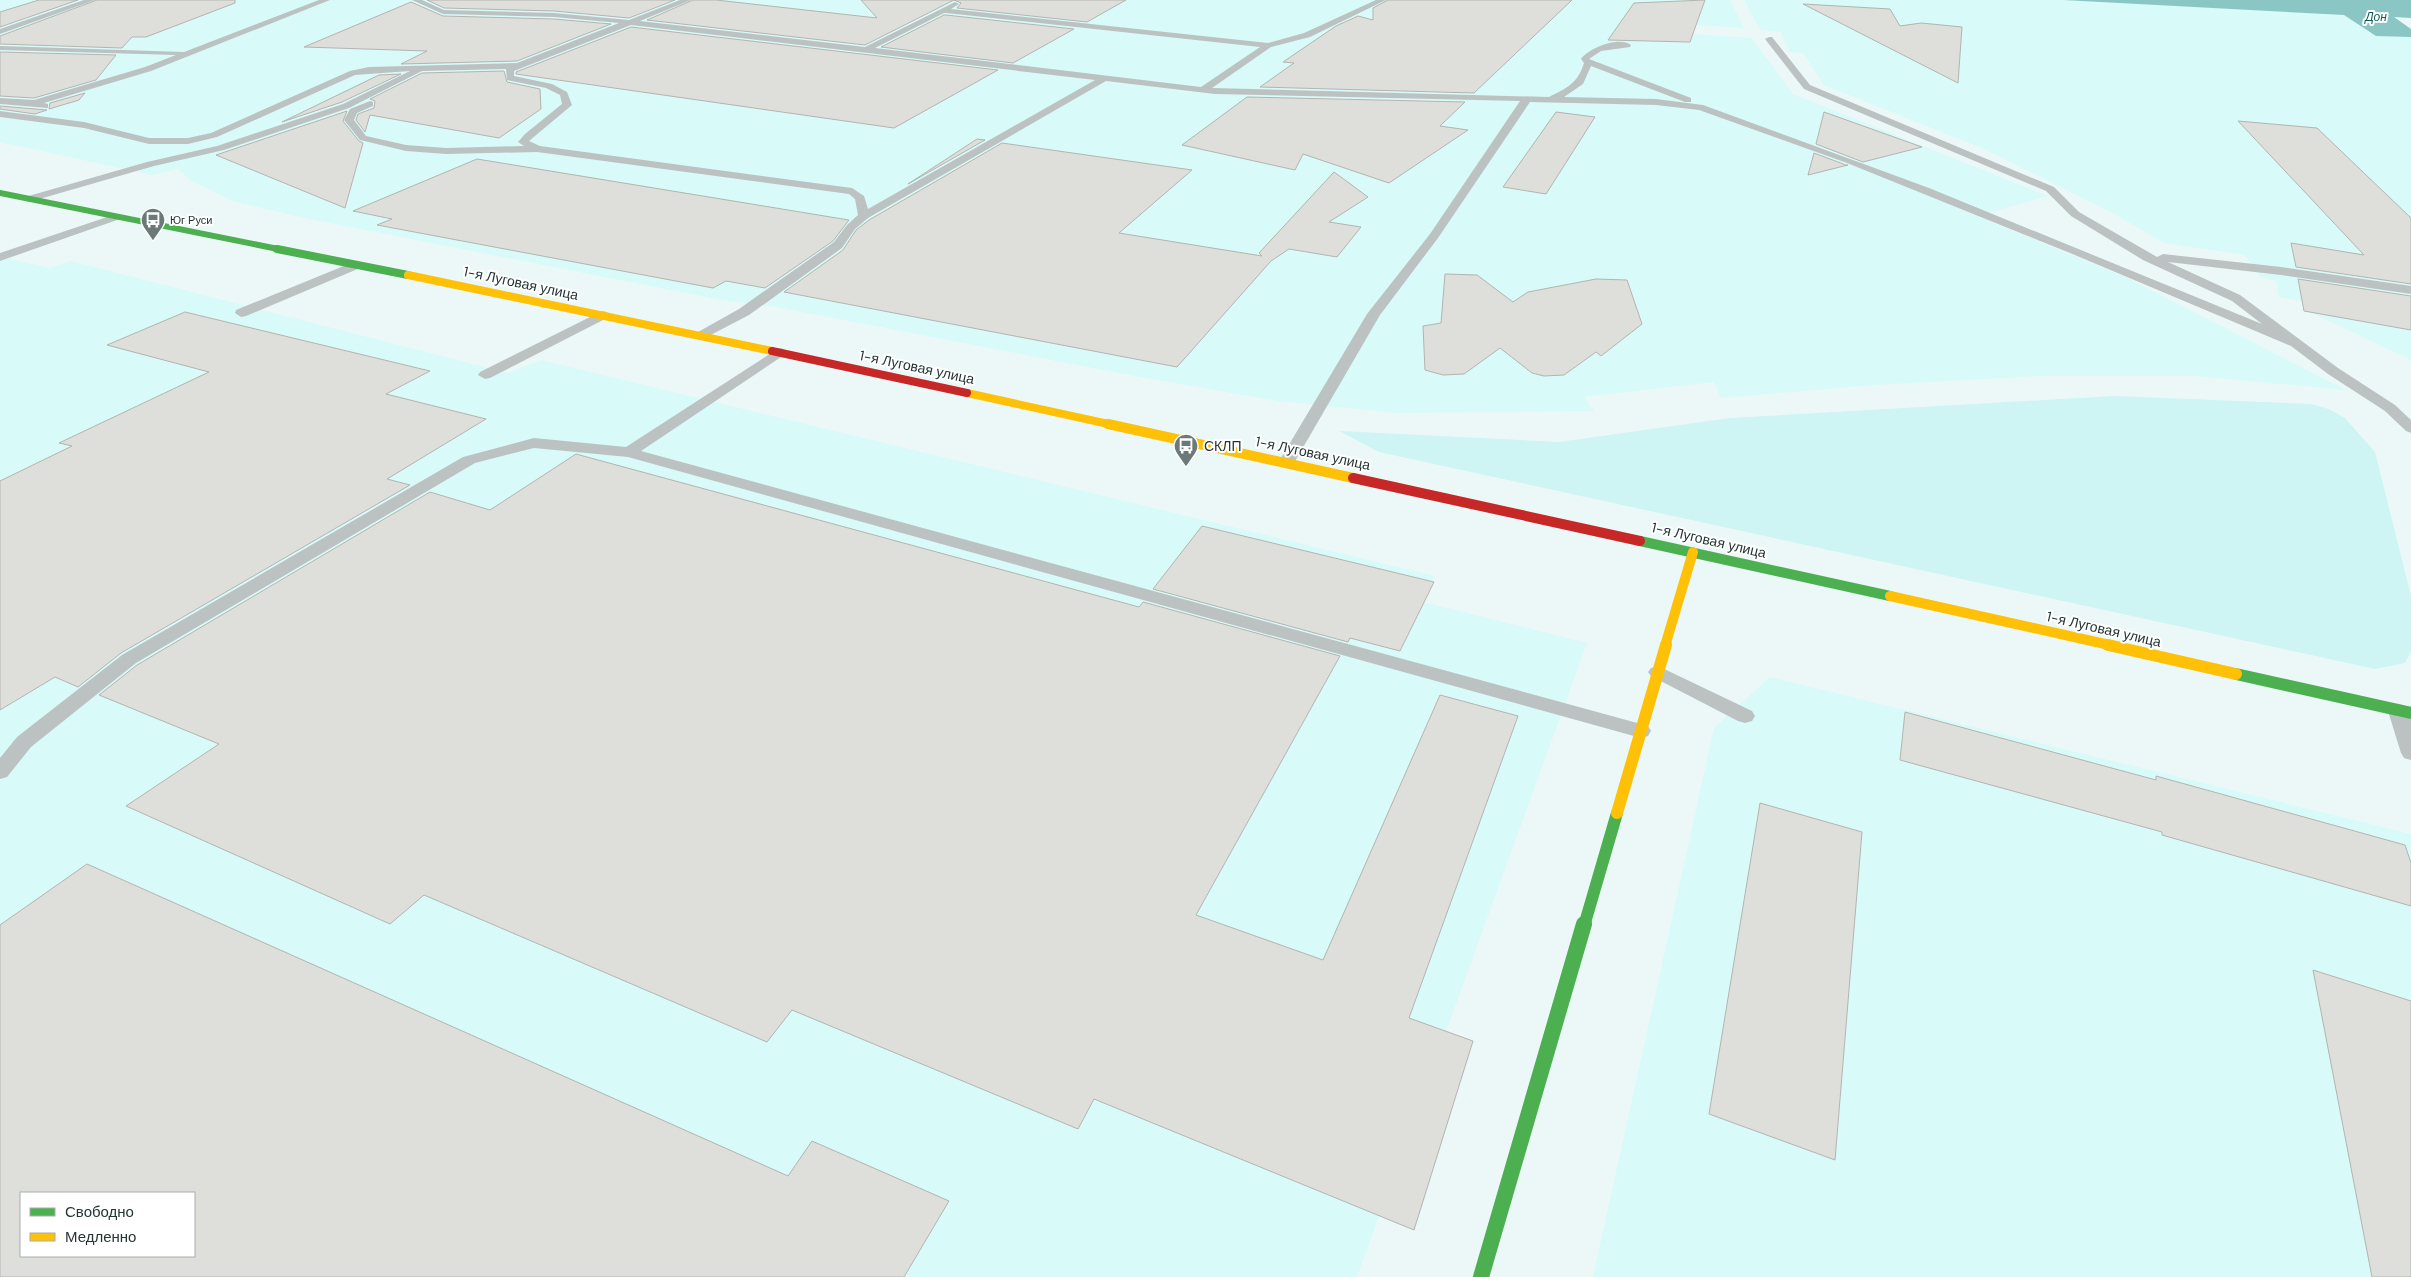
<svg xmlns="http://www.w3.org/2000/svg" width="2411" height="1277" font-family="'DM Sans',sans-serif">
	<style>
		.built { fill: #d8faf9; fill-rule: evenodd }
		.green { fill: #cef4f3 }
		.water { fill: #8ac6c4 }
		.building { fill: #dedfda; stroke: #b3b4b0; fill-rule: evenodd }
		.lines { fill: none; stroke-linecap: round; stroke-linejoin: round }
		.lane { fill: #bcc2c2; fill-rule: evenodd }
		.fast-far4 { stroke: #4caf50; stroke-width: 6 }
		.fast-far3 { stroke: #4caf50; stroke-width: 8 }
		.fast-far2 { stroke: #4caf50; stroke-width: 10 }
		.fast-far1 { stroke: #4caf50; stroke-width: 12 }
		.fast { stroke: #4caf50; stroke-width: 16 }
		.slow-far2 { stroke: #ffc107; stroke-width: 8 }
		.slow-far1 { stroke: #ffc107; stroke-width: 10 }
		.slow { stroke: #ffc107; stroke-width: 12 }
		.jam-far1 { stroke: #c62828; stroke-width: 8 }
		.jam { stroke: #c62828; stroke-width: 10 }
		.labels { text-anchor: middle; stroke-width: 4; stroke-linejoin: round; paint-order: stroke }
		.far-poi-label { font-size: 11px; fill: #253534; stroke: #fff; text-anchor: start }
		.far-water-label { font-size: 12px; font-style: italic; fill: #155959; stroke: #fff }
		.street-label { font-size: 14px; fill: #253534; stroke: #fff }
		.poi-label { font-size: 14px; fill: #253534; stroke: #fff; text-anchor: start }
	</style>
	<rect width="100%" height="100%" fill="#ecf8f8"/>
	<path class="built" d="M0,0H1730L1744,28L1664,23L1662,32L1752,38L1793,94L2048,196L1977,216L2127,278L2346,390L2194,376H2038L1875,385L1721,398L1714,382L1584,397L1594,411L1396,413L1278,401L1140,377L776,307L722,300L309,219L232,201L192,181L178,169L152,175L0,142Z
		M1744,0H2063L2237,9L2344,15L2376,36L2411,37V360L2314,314L2311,303L2279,297L2276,281L2260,277L2245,255L2164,243L2116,215L1984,149L1824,85L1803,53L1789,52L1781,32L1760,30Z
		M0,257L50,268L71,261L508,373L541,360L1435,576L1419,601L1587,643L1357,1277H0ZM21,1193H194V1256H21Z
		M1770,677L2411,834V1277H1593L1714,728Z"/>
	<path class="green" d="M2114,396L2311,404L2329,409L2345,418L2375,452L2411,596V651L2405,663L2375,669L1379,452L1339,431L1559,442L1730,418Z"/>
	<path class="water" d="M2063,0H2411V18L2394,17L2411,29V37L2376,36L2344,15Z"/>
	<path class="building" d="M39,0H78L0,27V12Z
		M97,0H235V3L146,37H132L122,48L0,44V36Z
		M427,0H675L629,18L554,11L444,8Z
		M693,0H716L877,18L861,0H1126L1087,22L957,8L961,3L954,0L865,45L647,20Z
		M1388,0H1572L1474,93L1260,87L1294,63L1283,62L1336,26L1358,16L1373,20V8Z
		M1705,0L1690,42L1608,40L1634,3Z
		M411,2L443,16L554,19L611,24L517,61L401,64L427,51L304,47Z
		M1803,4L1890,9L1900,26L1921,23L1962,27L1958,83Z
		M944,15H946L1074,29L1013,63L881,47Z
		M631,27L998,70L894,128L516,74V72Z
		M0,52L116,55L96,80L34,98L0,96Z
		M504,71L507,82L540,89L541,109L499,138L370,115L365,132L356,120L358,114L374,108L375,101L370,99L422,73Z
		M401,74L342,102L282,122L379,75Z
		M85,93L79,100L49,109L50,103Z
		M1247,97L1465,102L1440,126L1468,130L1389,183L1303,154L1295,170L1182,145Z
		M0,106L47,110L35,114L0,109Z
		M347,111L343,121L359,141L363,143L345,208L216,155Z
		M1556,112L1595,117L1546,194L1503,187Z
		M1824,112L1922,147L1863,162L1816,144Z
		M2238,121L2317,128L2411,218V284L2296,267L2291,243L2364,255Z
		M977,139L985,140L908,184Z
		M1002,143L1192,170L1119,233L1262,256L1259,253L1334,172L1368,197L1329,222L1361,227L1337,257L1289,249L1271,261L1177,367L784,292L843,250L856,230L869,220Z
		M1814,153L1846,165H1848L1808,175Z
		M477,159L849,220L833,241L765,288L726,281L713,288L377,225L392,219L353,211Z
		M1445,274L1477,275L1513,302L1528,292L1596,279L1627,280L1642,324L1601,356L1596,352L1564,375L1544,376L1532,373L1500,348L1464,374L1443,375L1425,370L1423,326L1441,323Z
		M2298,279L2411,296V330L2304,311Z
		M185,312L430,371L386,394L486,419L387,479L410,485L121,653L78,687L55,677L0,710V481L72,446L59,443L209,372L107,345Z
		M576,454L1139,607L1143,602L1340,656L1196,915L1323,960L1440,695L1518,716L1409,1018L1473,1041L1414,1230L1094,1099L1078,1129L792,1010L767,1042L424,895L390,924L126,806L219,744L99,695L137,665L430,492L490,510Z
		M1202,526L1434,582L1400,651L1350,638L1348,642L1153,589Z
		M1905,712L2156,780V776L2405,845L2411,863V906L2162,835V832L1900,760Z
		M1760,803L1862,832L1835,1160L1709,1114Z
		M87,864L788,1176L812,1141L949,1201L904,1277H0V925ZM21,1193H194V1256H21Z
		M2313,970L2411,1001V1277H2372Z"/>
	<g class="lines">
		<path class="lane" d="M84,0H95L0,34V29Z
			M319,0H330L151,71L44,103L48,104V108L0,104V98L34,100L145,67L176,55L0,50V46L184,52Z
			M412,0H422L444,10L554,13L629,20L680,0H691L640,21L865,47L955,2L959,4L951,9L1268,43L1304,33L1376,0H1386L1310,37L1271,47L1212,88L1549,97C1567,88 1578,83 1584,63L1581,59C1589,48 1619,36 1631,45L1630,47L1601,51L1589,59L1691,98V102H1685L1591,66L1583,84L1564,97L1656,99L1703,105L1929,188L2262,324L2232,301L2143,260L2071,216L2046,191L1804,89L1765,39L1769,37H1772L1810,85L2054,187L2079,212L2157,257L2163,254L2281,267L2411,286V294L2281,275L2168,262L2240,295L2338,368L2395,405L2411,420V433L2406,431L2385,411L2328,374L2291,346L2070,253L1847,163L1699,110L1656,105L1530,102L1438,238L1380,315L1294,463L1286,468L1278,463L1367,314L1430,234L1520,101L1215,94L1106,81L868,218L855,229L842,248L749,315L703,339L696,335L698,332L739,309L834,242L847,225L858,215L855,199L849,194L537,152L446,154L406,151L360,140L344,120L350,109L370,101L373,102V106L357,113L354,120L366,136L406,145L446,148L524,146L518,142L525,134L562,104L560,95L546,88L507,80L506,69L422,71L349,108L224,150L154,166L29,202L24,199L25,197L147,162L217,146L343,104L410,71L355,75L217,137L188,144H149L84,128L0,117V111L84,122L149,138H188L211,133L350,71L369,67L517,63L619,23L554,17L443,14ZM944,13H946L1260,47L1201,87L875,48ZM631,25L1095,80L868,209L864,196L852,188L540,146L529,141L572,105L567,92L552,84L514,76V71Z
			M116,214L120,215V219L0,261V253Z
			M356,261L360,262L362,265L360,268L246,316L241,317L235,313L236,310Z
			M602,311L607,312L609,315L607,318L490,378L485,379L478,375L480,372Z
			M779,348L784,349L786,352L784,355L641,451L1641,724L1648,726L1651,731L1648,736L1641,738L628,457L534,448L475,463L136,663L31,747L7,777L0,779V758L17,737L122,655L463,457L534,438L626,447Z
			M1658,666L1752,711L1755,716L1752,721L1745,723L1738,721L1651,676L1648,672L1651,668Z
			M2398,704L2405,706L2411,720V760L2404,758L2401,753L2388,711L2391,706Z"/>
		<path class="fast-far4" d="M0,193L283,250"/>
		<path class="fast-far3" d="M277,249L408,275"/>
		<path class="fast-far2" d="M1640,541L1890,596"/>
		<path class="fast-far1" d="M2236,674L2411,713
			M1584,926L1617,813"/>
		<path class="fast" d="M1481,1277L1584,924"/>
		<path class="slow-far2" d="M408,275L772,351
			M967,393L1113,425"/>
		<path class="slow-far1" d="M1108,424L1353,478
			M1890,596L2114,646
			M1665,646L1693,552"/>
		<path class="slow" d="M2108,645L2236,674
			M1617,813L1666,645"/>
		<path class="jam-far1" d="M772,351L967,393"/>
		<path class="jam" d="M1353,478L1640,541"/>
	</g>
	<defs>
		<symbol id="bus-pin" viewBox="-11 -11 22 30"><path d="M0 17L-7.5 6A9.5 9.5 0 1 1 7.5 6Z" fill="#6b7979" stroke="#fff"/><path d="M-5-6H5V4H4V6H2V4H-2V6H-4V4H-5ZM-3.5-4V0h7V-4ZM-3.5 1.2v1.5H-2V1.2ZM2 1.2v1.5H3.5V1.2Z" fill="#fff"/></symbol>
	</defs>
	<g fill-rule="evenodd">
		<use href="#bus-pin" x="139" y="206" width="28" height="38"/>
		<use href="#bus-pin" x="1172" y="432" width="28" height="38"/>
	</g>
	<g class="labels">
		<g class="far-poi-label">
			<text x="170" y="224">Юг Руси</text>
		</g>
		<g class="far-water-label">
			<text x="2376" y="21">Дон</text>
		</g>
		<g class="street-label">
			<text transform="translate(521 283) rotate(12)" y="5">1-я Луговая улица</text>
			<text transform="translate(917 367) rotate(12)" y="5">1-я Луговая улица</text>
			<text transform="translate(1313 453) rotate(12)" y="5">1-я Луговая улица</text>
			<text transform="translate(1709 540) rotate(13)" y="5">1-я Луговая улица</text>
			<text transform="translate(2104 629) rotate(13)" y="5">1-я Луговая улица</text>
		</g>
		<g class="poi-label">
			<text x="1204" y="451">СКЛП</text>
		</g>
	</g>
	<rect x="20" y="1192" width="175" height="65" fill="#ffffff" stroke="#a8aeae"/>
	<rect x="30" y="1208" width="25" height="8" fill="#4caf50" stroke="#a8aeae"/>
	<text x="65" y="1217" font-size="15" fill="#253534">Свободно</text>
	<rect x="30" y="1233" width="25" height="8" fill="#ffc107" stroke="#a8aeae"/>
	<text x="65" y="1242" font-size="15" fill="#253534">Медленно</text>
</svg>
